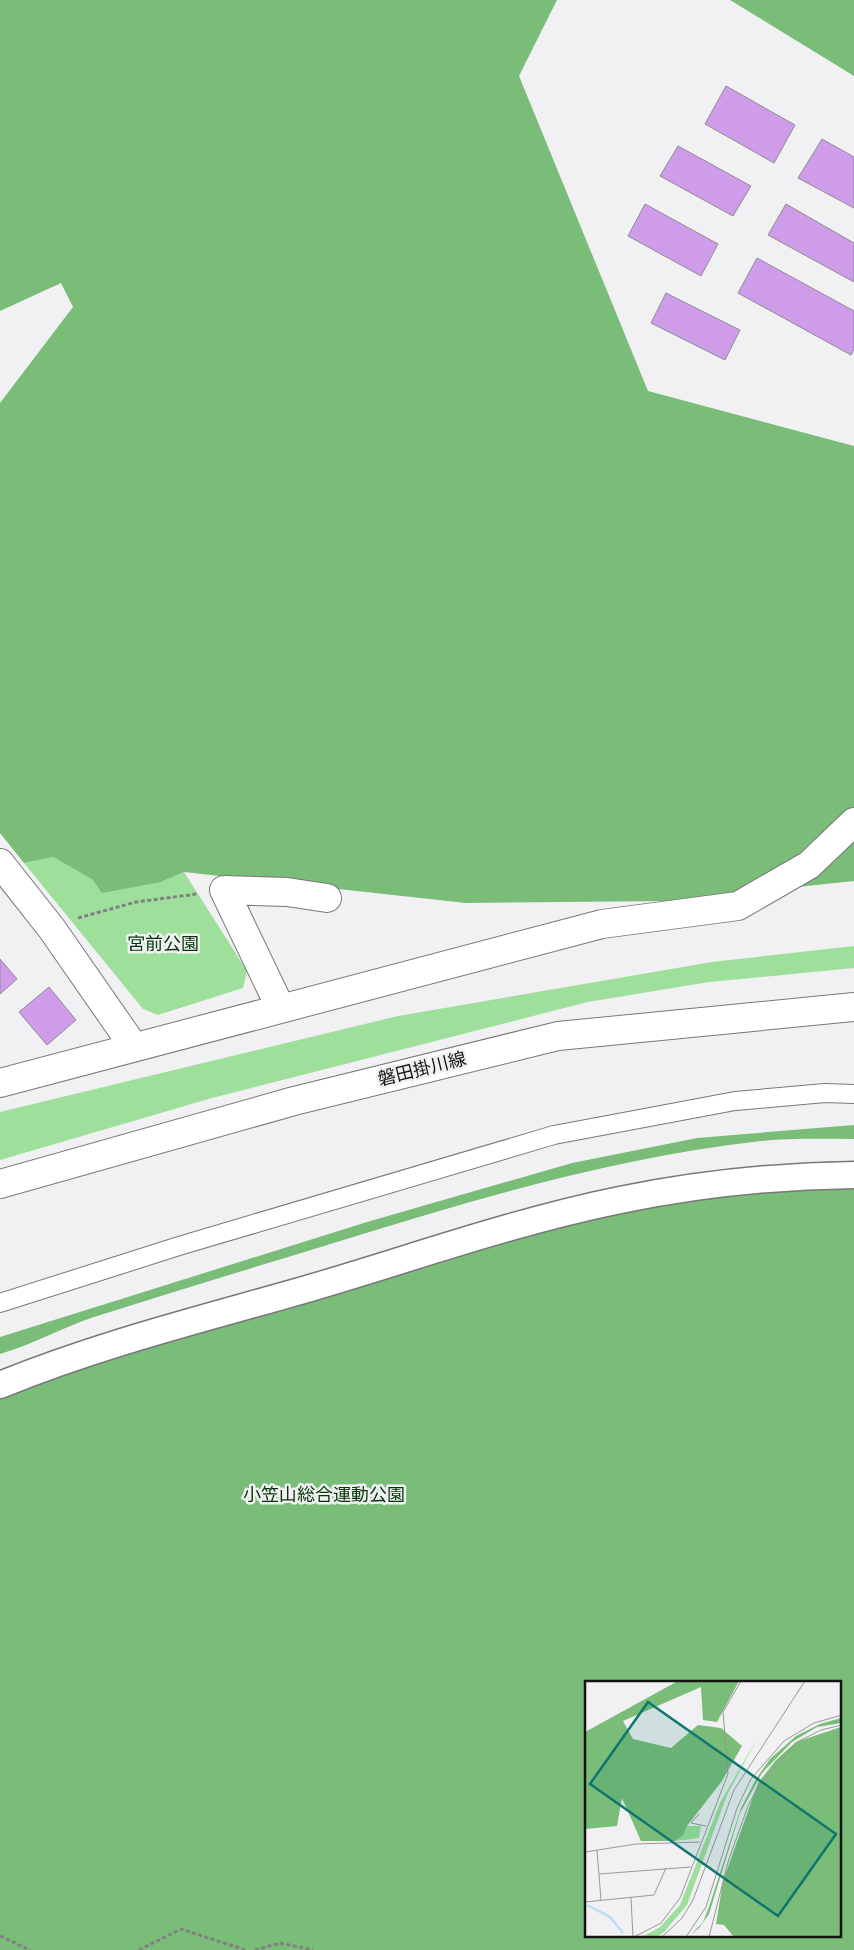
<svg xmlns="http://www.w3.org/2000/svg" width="854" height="1950" font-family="Lato,'Noto Sans JP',sans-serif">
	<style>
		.green { fill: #9ee09b }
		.forest { fill: #7abd78; fill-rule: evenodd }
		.building { fill: #ce9ce8; stroke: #8f8d90 }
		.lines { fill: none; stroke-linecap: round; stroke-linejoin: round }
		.service-casing { stroke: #78777a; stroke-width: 20 }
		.pedestrian-casing { stroke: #78777a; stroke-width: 29 }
		.minor-casing { stroke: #78777a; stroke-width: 30 }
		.tertiary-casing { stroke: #78777a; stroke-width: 30 }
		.secondary-casing { stroke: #78777a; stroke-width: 30 }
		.path { stroke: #818082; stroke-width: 3; stroke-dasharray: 4 2.5; stroke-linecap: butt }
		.service { stroke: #fff; stroke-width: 18 }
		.pedestrian { stroke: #fff; stroke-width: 26 }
		.minor { stroke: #fff; stroke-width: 28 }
		.tertiary { stroke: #fff; stroke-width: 28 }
		.secondary { stroke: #fff; stroke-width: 28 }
		.labels { text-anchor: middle; stroke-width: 5; stroke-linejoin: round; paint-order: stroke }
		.park-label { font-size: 18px; fill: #033506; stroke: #f1f0f3 }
		.street-label { font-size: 18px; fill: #141415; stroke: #f1f0f3 }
		.inset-river { fill: none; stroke: #bedcf6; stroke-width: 2.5 }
		.inset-road { fill: none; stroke: #99989a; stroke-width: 1 }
		.view { fill: #0f766e; fill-opacity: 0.15; stroke: #0f766e; stroke-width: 2.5 }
		.inset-edge { fill: none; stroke: #141415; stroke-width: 2.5 }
	</style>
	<rect width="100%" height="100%" fill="#f1f0f3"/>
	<path class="green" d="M53,857L93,880L161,882L184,872L247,971L243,988L158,1015L143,1009L24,863Z
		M854,946V968L709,982L588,1002L212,1098L0,1160V1112L398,1016L712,962Z"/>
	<path class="forest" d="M0,0H557L519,76L648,391L854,446V881L667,901L466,903L184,872L161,882L102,893L93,880L53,857L24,863L0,833V403L73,307L61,283L0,311Z
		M730,0H854V76Z
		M854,1125V1139C823,1139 791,1138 761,1141C616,1157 476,1199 337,1242C255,1267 173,1292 91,1318C60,1329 31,1345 0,1354V1337L367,1222L572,1163L697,1138Z
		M831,1161H854V1950H0V1384L62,1358L716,1181L720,1171ZM586,1682H840V1936H586Z"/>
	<path class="building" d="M726,86L795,125L774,163L705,124Z
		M822,139L854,157V208L798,178Z
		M678,146L751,186L733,216L660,176Z
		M645,204L718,244L701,276L628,236Z
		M786,204L854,243V282L768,235Z
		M757,258L854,311V349L851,355L738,293Z
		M666,293L740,330L725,360L651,323Z
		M0,959L17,979L0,994Z
		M49,987L76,1020L47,1045L19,1012Z"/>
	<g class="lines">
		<defs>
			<path id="service" d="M0,1303L179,1246L554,1135L735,1101L825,1093L854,1094"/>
			<path id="pedestrian" d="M0,1385C98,1345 198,1320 300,1291C407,1260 512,1222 620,1200C698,1184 775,1176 854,1175"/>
			<path id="minor" d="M280,1007L224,890L287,892L327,898"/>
			<path id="tertiary" d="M0,863L52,929L134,1047
				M0,1083L602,924L738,906L809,865L854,822"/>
			<path id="secondary" d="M0,1184L294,1101L558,1036L854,1007"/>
		</defs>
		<use href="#service" class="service-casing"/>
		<use href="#pedestrian" class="pedestrian-casing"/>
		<use href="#minor" class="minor-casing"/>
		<use href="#tertiary" class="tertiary-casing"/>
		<use href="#secondary" class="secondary-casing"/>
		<path class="path" d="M78,918L136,902L197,894
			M0,1936L30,1950
			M139,1950L181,1929L245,1950
			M255,1950L280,1943L313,1950"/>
		<use href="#service" class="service"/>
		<use href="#pedestrian" class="pedestrian"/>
		<use href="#minor" class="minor"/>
		<use href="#tertiary" class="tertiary"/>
		<use href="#secondary" class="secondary"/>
	</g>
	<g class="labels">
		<g class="park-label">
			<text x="163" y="950">宮前公園</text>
			<text x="324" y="1501">小笠山総合運動公園</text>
		</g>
		<g class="street-label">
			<text transform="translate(422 1069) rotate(-14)" y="6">磐田掛川線</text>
		</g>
	</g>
	<g transform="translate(585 1681)">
		<rect width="256" height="256" fill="#f1f0f3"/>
		<path d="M173,56L142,114L102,224L79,251L72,256H57L75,246L95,224L135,122ZM102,145H116L114,157L90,160Z" fill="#9ee09b"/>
		<path d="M93,0H154L132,41L118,39L116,6L38,40L48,58L86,67L113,44L136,47L157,65L137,100L102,145L98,154L90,160H56L37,117L32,145L0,148V51ZM256,37V42L232,46L207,61L177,92L155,132L124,233L114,247L106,254L118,241L124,226L156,127L171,98L185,78L211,55L235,43ZM256,46V256H149L139,244L131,243L138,200L173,102L191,79L211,61Z" fill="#7abd78"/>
		<path class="inset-river" d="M2,224L25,236L38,252"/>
		<path class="inset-road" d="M114,133L106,142L121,145M12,169L16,219M0,171L51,163L115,161M14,193L106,186M46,217L48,256M0,221L69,214L81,187M49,256L76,242L95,217L143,93L138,31L156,0M77,256L97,237L108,219L149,109L220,0M101,256L121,226L152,127L166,98L199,60L229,42L257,34M124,256L143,181L163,125L174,104L212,61L236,49L257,44"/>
		<path class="view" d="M63,21L251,153L193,235L5,103Z"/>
		<rect width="256" height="256" class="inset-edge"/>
	</g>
</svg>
